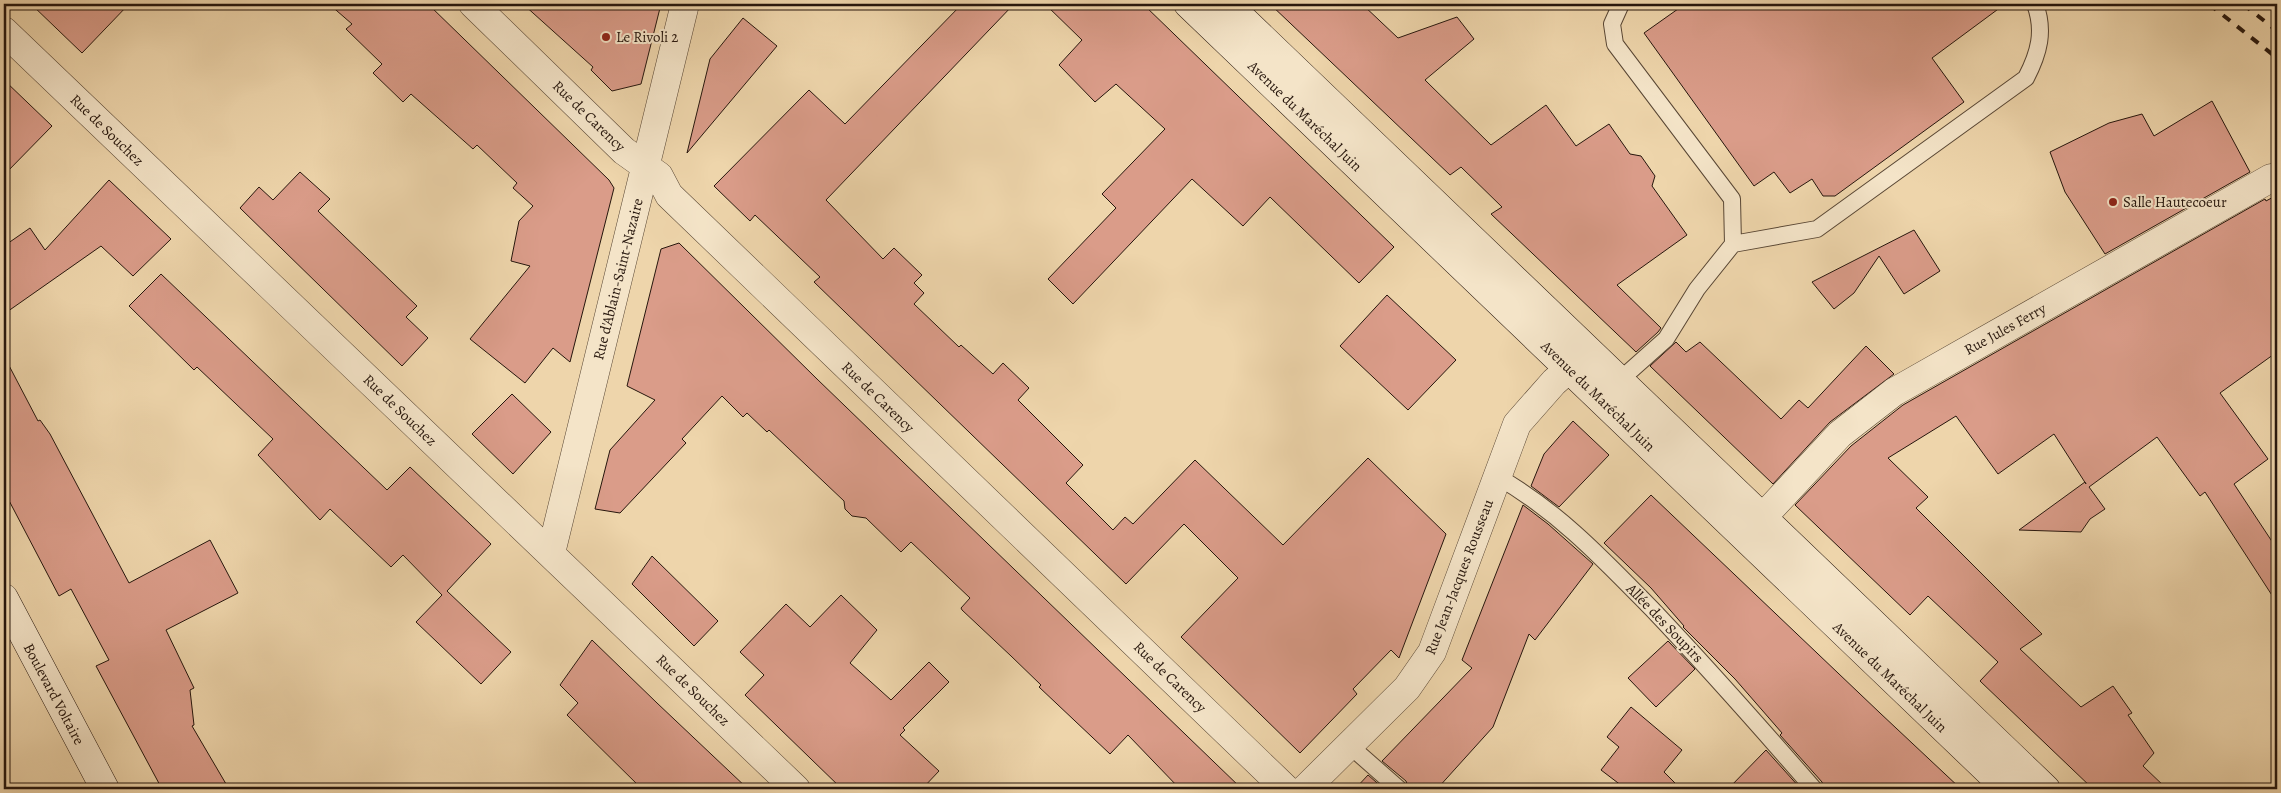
<svg xmlns="http://www.w3.org/2000/svg" width="2281" height="793" font-family="Alegreya,serif">
	<style>
		.building { fill: #da9c89; stroke: #26160d }
		.lines { fill: none; stroke-linecap: round; stroke-linejoin: round }
		.lane-casing { stroke: #584634; stroke-width: 18 }
		.street-casing { stroke: #584634; stroke-width: 29 }
		.secondary-casing { stroke: #26160d; stroke-width: 29 }
		.lane { stroke: #f4e4c8; stroke-width: 16 }
		.street { stroke: #f4e4c8; stroke-width: 28 }
		.secondary { stroke: #f4e4c8; stroke-width: 28 }
		.rail { stroke: #26160d; stroke-width: 4; stroke-dasharray: 9 9; stroke-linecap: butt }
		.poi-dot { fill: #8f2418; stroke: #f4e4c8; stroke-width: 2 }
		.labels { text-anchor: middle; stroke-width: 4; stroke-linejoin: round; paint-order: stroke }
		.poi-label { font-size: 15px; fill: #26160d; stroke: #f4e4c8; text-anchor: start }
		.street-label { font-size: 15px; fill: #26160d; stroke: #f4e4c8 }
	</style>
	<rect width="100%" height="100%" fill="#eed5ab"/>
	<filter id="stains"><feTurbulence type="fractalNoise" baseFrequency=".004" numOctaves="4"/><feColorMatrix values="0 0 0 0 .2 0 0 0 0 .09 0 0 0 0 .02 0 0 0 .5 -.17"/></filter>
	<radialGradient id="worn" r=".72"><stop offset=".6" stop-color="#630" stop-opacity="0"/><stop offset="1" stop-color="#630" stop-opacity=".3"/></radialGradient>
	<path class="building" d="M31,4H129L82,53Z
		M329,4H428L609,180L614,188L570,362L553,348L525,383L470,339L530,266L511,261L519,221L533,206L513,188L517,183L477,145L473,149L411,94L403,102L373,73L382,64L346,29L352,24Z
		M523,4H661L641,84L612,91L591,70L593,67Z
		M962,4H1014L826,200L883,259L894,248L922,275L914,283L924,293L914,304L959,347L961,345L993,374L1003,363L1029,388L1018,400L1083,465L1066,483L1113,530L1125,517L1133,524L1195,460L1283,545L1368,458L1446,534L1399,658L1391,650L1353,689L1357,694L1300,753L1181,637L1238,578L1184,524L1126,584L814,282L820,277L755,215L750,221L714,186L809,90L845,124Z
		M1045,4H1143L1394,247L1359,283L1270,197L1243,226L1192,179L1073,304L1048,279L1116,208L1102,194L1165,129L1116,84L1095,102L1059,65L1082,40Z
		M1270,4H1362L1398,38L1457,17L1474,39L1425,80L1491,145L1546,105L1576,146L1609,124L1630,154L1641,156L1655,176L1652,186L1687,235L1617,285L1661,328L1658,332L1636,352L1491,214L1502,207L1461,167L1450,175Z
		M1685,4H2005L1932,58L1964,102L1835,196H1823L1812,179L1790,193L1774,172L1754,186L1644,33Z
		M743,18L777,46L687,153L710,59Z
		M4,80L52,126L4,175Z
		M2212,101L2250,172L2105,254L2065,192L2050,152L2109,123L2142,114L2154,136Z
		M300,172L330,199L318,211L417,306L406,317L428,338L402,366L240,208L259,187L273,200Z
		M109,180L171,239L133,276L101,246L4,314V246L30,228L45,250Z
		M2277,195V352L2220,393L2268,459L2234,484L2277,549V603L2205,492L2200,496L2157,437L2089,487L2105,509L2090,519L2081,532L2019,530L2085,482L2086,484L2054,434L1998,474L1956,416L1888,458L1928,497L1916,508L2042,634L2020,649L2081,707L2113,686L2132,713L2128,715L2154,753L2143,766L2167,789H2093L1980,681L1998,662L1928,596L1910,615L1795,505L1851,446L1903,405L2265,199L2266,201Z
		M1914,230L1940,271L1904,294L1879,256L1854,293L1834,309L1812,282Z
		M679,243L817,379L1242,789H1180L1128,735L1110,754L1039,687L1041,685L1011,656L962,610L961,608L970,598L911,542L901,552L866,518L852,516L845,509L844,501L769,430L767,432L747,413L743,417L722,396L682,439L686,443L620,513L595,509L610,450L655,400L627,386L661,249Z
		M161,274L387,490L410,467L491,544L447,591L511,652L481,684L416,622L442,595L403,555L391,567L330,509L320,520L258,455L273,439L197,367L194,370L129,306Z
		M1387,295L1456,360L1408,410L1340,346Z
		M1676,342L1686,352L1700,342L1781,419L1799,400L1808,408L1866,346L1894,374L1830,422L1773,484L1650,366Z
		M4,356L38,421L40,420L50,434L129,583L210,540L238,593L166,630L194,688L190,690L194,725L192,726L229,789H162L96,666L109,660L71,589L59,596L4,491Z
		M512,394L551,432L513,474L472,434Z
		M1573,421L1609,455L1559,507L1531,486L1544,454Z
		M1651,495L1880,713L1961,789H1824L1822,782L1780,735L1782,733L1735,679L1683,627L1684,626L1651,588L1604,543Z
		M1523,505L1548,524L1593,564L1535,640L1529,634L1493,727L1437,789H1409L1406,781L1382,761L1472,668L1462,660Z
		M652,556L718,621L694,646L632,584Z
		M841,595L877,630L850,663L891,700L929,662L949,682L903,728L905,730L900,735L939,771L922,789H842L745,695L764,675L740,652L786,604L810,627Z
		M592,640L657,703L748,789H642L567,715L578,703L560,685Z
		M1668,641L1695,669L1656,707L1628,678Z
		M1631,707L1682,750L1664,772L1681,789H1626L1601,770L1619,747L1607,737Z
		M1766,750L1801,789H1728Z
		M1368,775L1384,789H1355Z"/>
	<g class="lines">
		<defs>
			<path id="lane" d="M1621,4L1612,24L1615,44L1732,199L1733,244
				M1620,380L1666,339L1697,289L1733,244L1817,229L2026,78C2039,53 2045,31 2035,4
				M1498,477C1559,512 1603,559 1652,609C1708,668 1761,728 1814,789
				M1349,745L1399,789"/>
			<path id="street" d="M473,4L624,151L659,176L669,195L1286,789
				M4,31L796,789
				M1762,518L1840,434L1894,392L2271,178L2277,180
				M551,553L685,4
				M1305,789L1407,688L1432,652L1517,424L1554,382L1587,353"/>
			<path id="secondary" d="M1188,4L2007,789
				M1227,4L2046,789
				M4,598L105,789"/>
		</defs>
		<use href="#lane" class="lane-casing"/>
		<use href="#street" class="street-casing"/>
		<use href="#secondary" class="secondary-casing"/>
		<use href="#lane" class="lane"/>
		<use href="#street" class="street"/>
		<use href="#secondary" class="secondary"/>
		<path class="rail" d="M2209,4L2277,58
			M2243,4L2277,31"/>
	</g>
	<g class="poi-dot">
		<circle cx="606" cy="37" r="5"/>
		<circle cx="2113" cy="202" r="5"/>
	</g>
	<g class="labels">
		<g class="poi-label">
			<text x="616" y="42">Le Rivoli 2</text>
			<text x="2123" y="207">Salle Hautecoeur</text>
		</g>
		<g class="street-label">
			<text transform="translate(589 116) rotate(44)" y="5">Rue de Carency</text>
			<text transform="translate(1305 116) rotate(44)" y="5">Avenue du Maréchal Juin</text>
			<text transform="translate(107 130) rotate(44)" y="5">Rue de Souchez</text>
			<text transform="translate(618 279) rotate(-76)" y="5">Rue d'Ablain-Saint-Nazaire</text>
			<text transform="translate(2005 329) rotate(-29)" y="5">Rue Jules Ferry</text>
			<text transform="translate(1598 396) rotate(44)" y="5">Avenue du Maréchal Juin</text>
			<text transform="translate(878 397) rotate(44)" y="5">Rue de Carency</text>
			<text transform="translate(400 410) rotate(44)" y="5">Rue de Souchez</text>
			<text transform="translate(1459 577) rotate(-69)" y="5">Rue Jean-Jacques Rousseau</text>
			<text transform="translate(1665 623) rotate(46)" y="5">Allée des Soupirs</text>
			<text transform="translate(1170 677) rotate(44)" y="5">Rue de Carency</text>
			<text transform="translate(1890 677) rotate(44)" y="5">Avenue du Maréchal Juin</text>
			<text transform="translate(693 690) rotate(44)" y="5">Rue de Souchez</text>
			<text transform="translate(54 694) rotate(62)" y="5">Boulevard Voltaire</text>
		</g>
	</g>
	<rect width="2281" height="793" fill="none" stroke="#eed5ab" stroke-width="20"/>
	<rect x="5" y="5" width="2271" height="783" fill="none" stroke="#26160d" stroke-width="2.5"/>
	<rect x="10" y="10" width="2261" height="773" fill="none" stroke="#26160d"/>
	<rect width="100%" height="100%" filter="url(#stains)"/>
	<rect width="100%" height="100%" fill="url(#worn)"/>
</svg>
